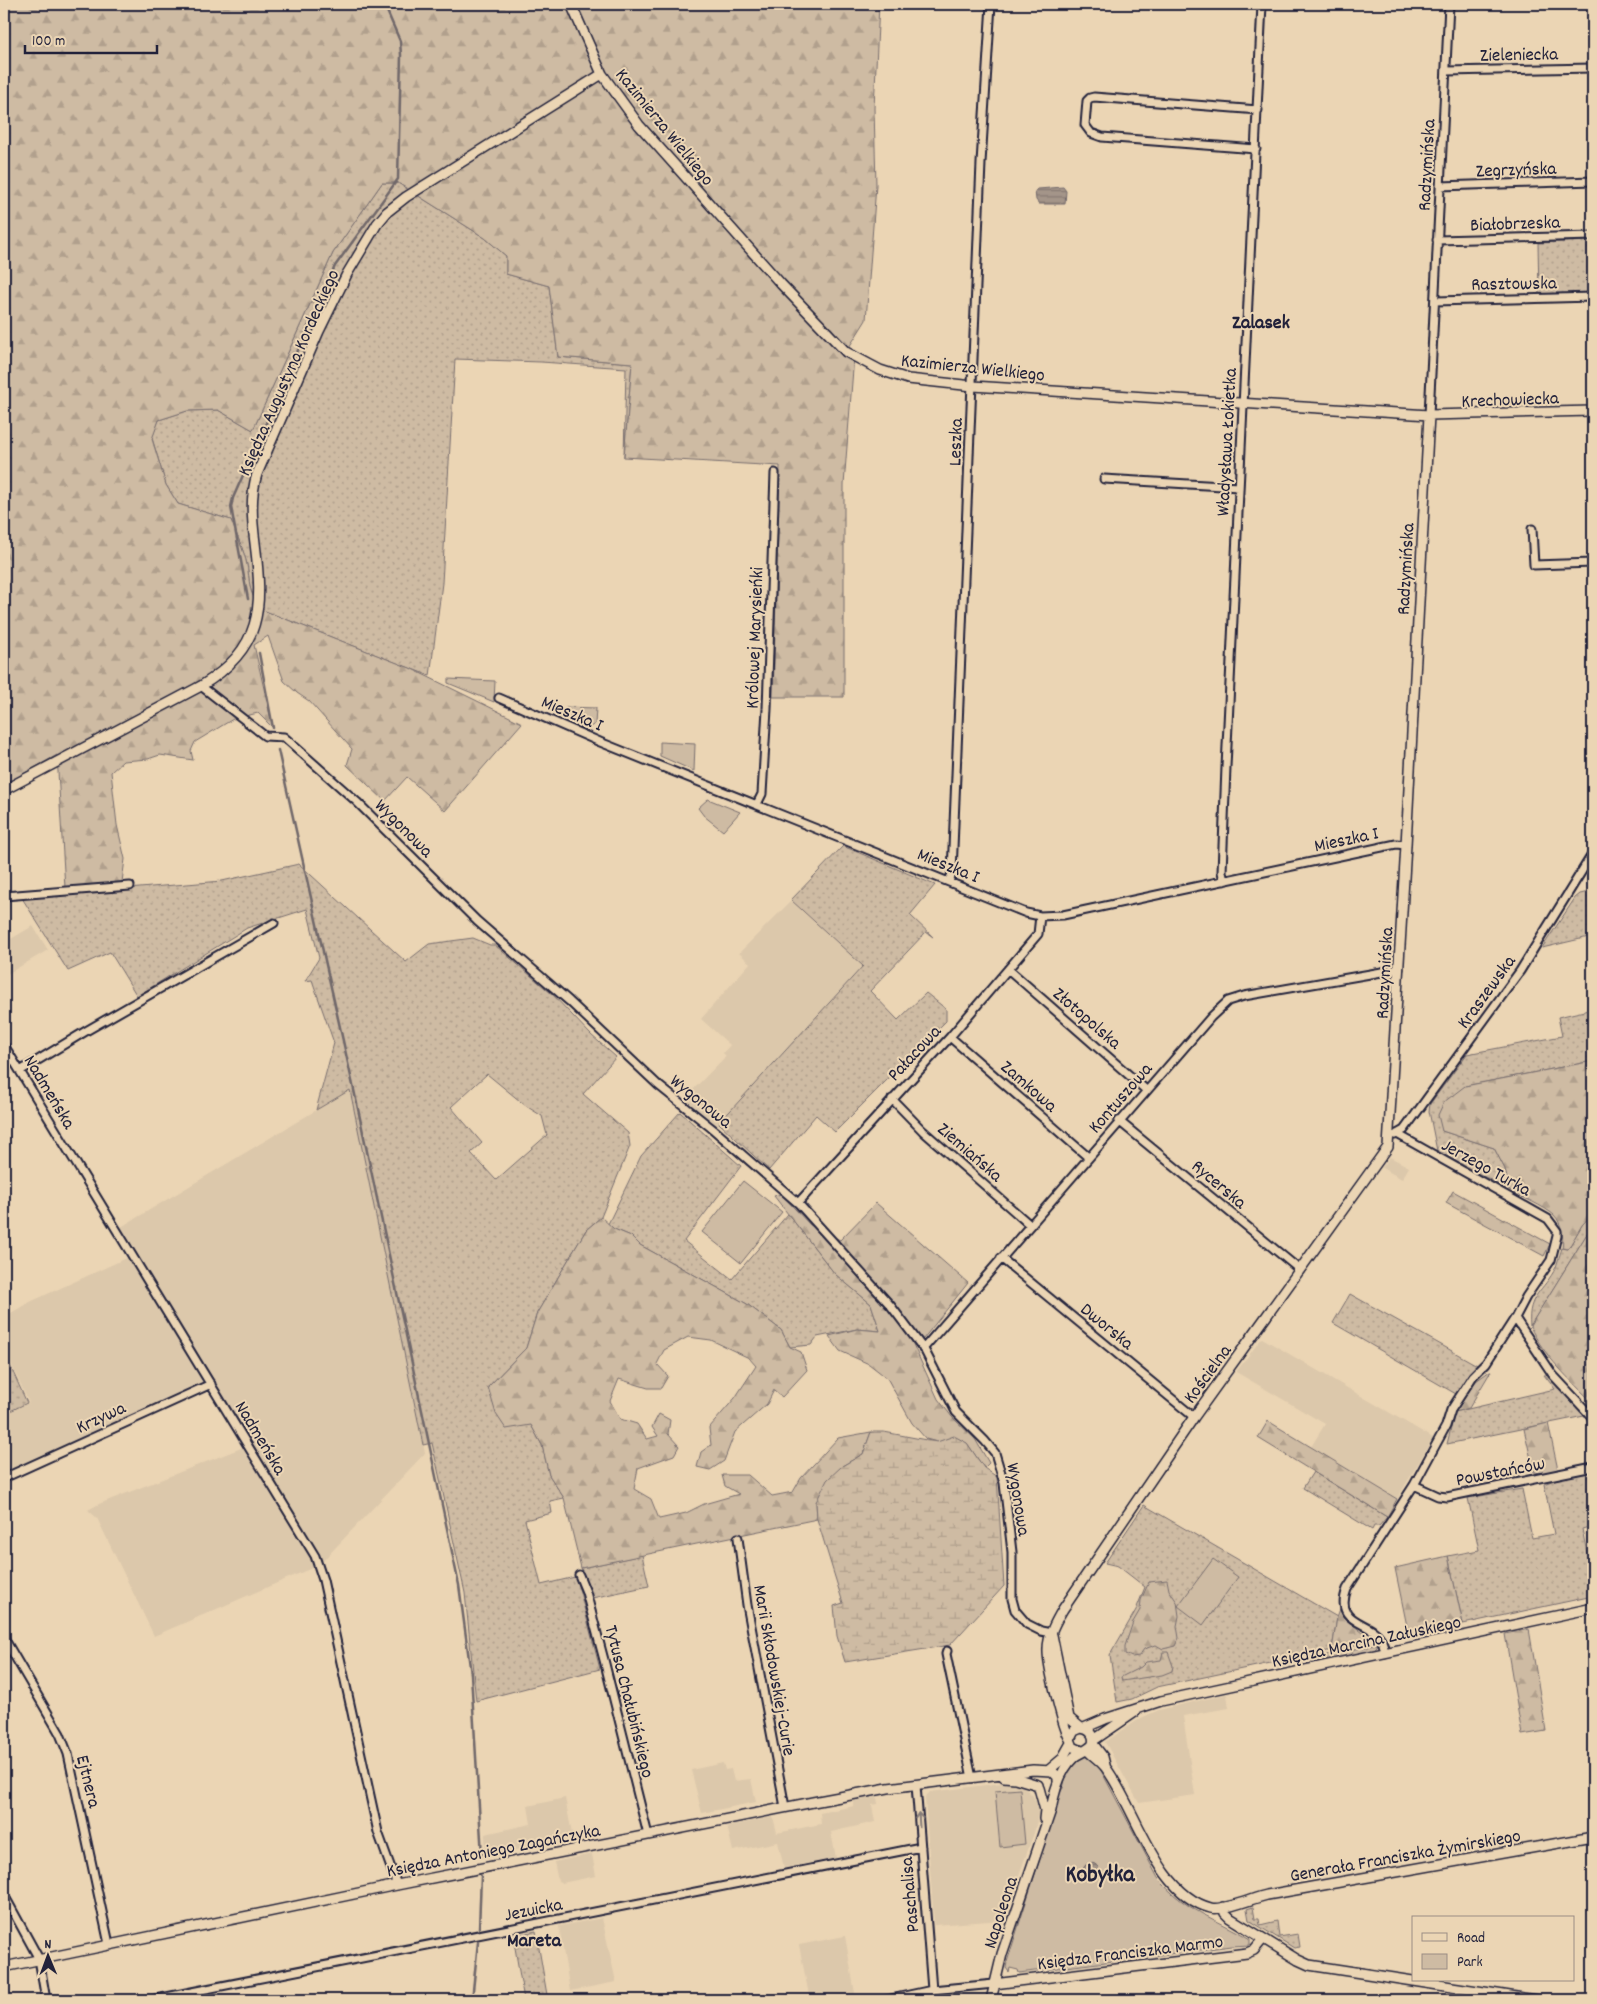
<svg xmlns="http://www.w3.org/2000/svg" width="1597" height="2004" font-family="Dekko,sans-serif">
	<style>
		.built { fill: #dcc8ab }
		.grass { fill: url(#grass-dots); stroke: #786e6f; fill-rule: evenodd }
		.forest { fill: url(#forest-firs); stroke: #786e6f }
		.wetland { fill: url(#wetland-marsh); stroke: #786e6f }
		.park { fill: #cebba3; stroke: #786e6f }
		.water { fill: url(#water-rules); stroke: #70676a }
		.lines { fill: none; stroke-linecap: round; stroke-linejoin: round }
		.stream { stroke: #70676a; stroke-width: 2.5 }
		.minor-casing { stroke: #22223b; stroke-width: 11 }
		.tertiary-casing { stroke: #22223b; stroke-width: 12 }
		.minor { stroke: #ebd5b4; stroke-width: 7 }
		.tertiary { stroke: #ebd5b4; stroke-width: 9 }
		.oneway { stroke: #867c78 }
		.labels { text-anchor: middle; stroke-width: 4; stroke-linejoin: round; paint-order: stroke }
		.street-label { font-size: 19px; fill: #22223b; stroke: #ebd5b4 }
		.neighbourhood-label { font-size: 20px; font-weight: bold; fill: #22223b; stroke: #ebd5b4 }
		.district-label { font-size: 24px; font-weight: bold; fill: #22223b; stroke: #ebd5b4 }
	</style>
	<defs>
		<pattern id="grass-dots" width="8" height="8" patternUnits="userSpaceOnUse" patternTransform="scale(1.25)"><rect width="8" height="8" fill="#cebba3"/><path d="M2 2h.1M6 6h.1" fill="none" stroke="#b1a08d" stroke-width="1.8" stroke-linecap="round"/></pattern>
		<pattern id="forest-firs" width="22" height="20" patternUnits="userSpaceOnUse" patternTransform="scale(1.25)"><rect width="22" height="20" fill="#cebba3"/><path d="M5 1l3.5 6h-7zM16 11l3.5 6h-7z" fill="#b1a08d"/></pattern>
		<pattern id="wetland-marsh" width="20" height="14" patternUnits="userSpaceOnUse" patternTransform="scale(1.25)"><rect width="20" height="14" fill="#cebba3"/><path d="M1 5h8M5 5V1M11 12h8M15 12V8" fill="none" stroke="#b1a08d"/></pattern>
		<pattern id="water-rules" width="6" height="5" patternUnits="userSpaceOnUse" patternTransform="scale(1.25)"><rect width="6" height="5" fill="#a49589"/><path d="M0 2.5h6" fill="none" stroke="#857971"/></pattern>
	</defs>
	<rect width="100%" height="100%" fill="#ebd5b4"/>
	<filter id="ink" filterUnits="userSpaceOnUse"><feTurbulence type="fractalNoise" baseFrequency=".02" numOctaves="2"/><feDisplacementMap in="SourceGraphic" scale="10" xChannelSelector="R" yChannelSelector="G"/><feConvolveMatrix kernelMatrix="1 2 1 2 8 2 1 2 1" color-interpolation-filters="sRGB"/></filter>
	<g filter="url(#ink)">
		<path class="built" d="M791,901L863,966L717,1126L684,1099L726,1056L723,1053L730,1045L701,1019L750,963L739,953Z
			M33,926L48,950L4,976V943Z
			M350,1090L425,1453L319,1565L154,1636L97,1518L88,1510L99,1504L249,1445L209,1382L53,1456L4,1472V1414L29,1403L4,1349V1317L30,1302L131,1256L116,1230Z
			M1390,1157L1409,1167L1402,1179L1382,1168Z
			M1262,1338L1433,1438L1397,1499L1311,1447L1325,1424L1236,1372Z
			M1227,1694L1229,1708L1183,1716L1195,1795L1139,1803L1105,1742L1141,1718L1159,1710Z
			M723,1763L725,1770L731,1769L734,1781L751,1779L756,1802L702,1813L691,1770Z
			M1010,1782L1022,1785L1033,1796L1037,1804L1039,1813L1034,1833L1003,1920L934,1925L925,1797L930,1792Z
			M877,1797L878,1804L872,1805L875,1822L831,1832L836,1858L784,1868L778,1842L733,1851L727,1826L773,1817L777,1833L821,1824L820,1813L854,1806L853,1801Z
			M565,1798L573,1839L486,1856L485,1834L531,1824L528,1806Z
			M592,1854L596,1876L562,1883L558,1881L554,1862Z
			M602,1918L616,1982L570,1991L559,1926Z
			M845,1936L856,1999L810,2000L799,1945Z"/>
		<path class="grass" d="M382,183H398L485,238L506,256V274L549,286L558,357L632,363L624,457L626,368L541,362L455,359L442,583L430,676L265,611C247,594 251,586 247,565C244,550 236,534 231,520L178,504L166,485L152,438L159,420L187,411L218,410L253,430L333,253Z
			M1593,241V293L1539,294L1538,243Z
			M843,846L935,885L910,915L933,937L926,932L870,991L898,1020L926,993L946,1009V1021L835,1132L816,1115L769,1170L719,1123L863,966L791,900Z
			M299,864L406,962L429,944L473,938L490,945H495L552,994L591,1035L616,1057L583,1094L628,1133L630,1146L601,1217L586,1230L537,1313L526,1348L488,1387L531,1425L542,1445L549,1475L564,1498L550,1501L552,1513L525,1520L541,1585L575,1577L580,1592L600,1669L476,1701L465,1593L432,1443L423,1445L350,1090L316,1110L334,1043L312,980L305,981L319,958L307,909L247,928L137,996L110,952L68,971L22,898L222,881ZM487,1074L526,1106L542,1116L547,1135L496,1180L471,1153L482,1143L451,1107Z
			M1593,891V936L1542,948L1575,898L1580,894Z
			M1593,1009V1061L1465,1086L1442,1131L1494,1148L1505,1169L1509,1190L1437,1151L1429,1111L1430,1104L1467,1054L1562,1036L1558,1017Z
			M680,1112L741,1166L684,1241L732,1279L788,1214L835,1274L871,1304L880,1331L857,1329L817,1337L811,1345L790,1347L781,1330L747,1304L640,1245L631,1236L614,1229L608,1224L641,1156Z
			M1593,1213V1224L1530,1326C1527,1294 1544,1292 1556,1267C1558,1261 1560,1254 1562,1248L1568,1249L1582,1225Z
			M1350,1294L1477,1365L1468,1374L1456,1394L1333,1323Z
			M4,1352L27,1403L4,1414Z
			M1544,1375H1547L1584,1416L1447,1444L1455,1412L1555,1389Z
			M1593,1470V1526L1582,1529L1593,1582V1596L1463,1624L1448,1556L1479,1550L1468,1498L1522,1489L1532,1538L1554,1534L1544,1484L1554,1480Z
			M1313,1472L1387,1517L1379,1526H1374L1372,1530L1303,1488Z
			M1144,1505L1337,1617L1332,1650L1157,1687L1132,1699L1117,1702L1110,1655L1136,1610L1145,1587L1118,1566L1105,1563Z
			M642,1555L649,1586L592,1598L581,1568Z
			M1379,1644L1374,1651L1308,1665L1307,1659Z
			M1253,1907L1255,1919H1259L1260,1925L1277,1921L1279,1937L1298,1934L1300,1947L1294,1948L1249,1920L1247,1909Z
			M536,1931L547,1995L524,2000L513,1936Z"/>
		<path class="forest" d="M4,4H879L874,108L876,185L866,320L846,352L854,356L844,485V697H773L780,466L624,457L632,363L558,357L549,286L506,274V256L485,238L398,183H382L333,253L253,430L218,410L187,411L159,420L152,439L166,485L178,504L231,520C236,534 244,550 247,565C251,586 247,594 265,611L410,668L522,723L445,811L407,777L385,801L347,765L352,749L309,701L297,693L284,681L268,636L254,645L273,728L258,713L233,719L195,742L191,751L193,760L160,755L148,759L123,761L111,772L117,825L125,859L122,882L65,888L57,755L4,785Z
			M1593,1061V1213L1582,1225L1568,1249L1562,1248C1564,1238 1562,1223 1554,1215C1545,1207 1520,1196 1509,1190L1505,1169L1494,1148L1442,1131L1438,1115L1444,1102L1465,1086Z
			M1453,1191L1550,1244L1544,1256L1446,1203Z
			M781,1194L810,1225L840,1240L876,1203L968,1283L923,1339L912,1342L938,1399L952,1417L975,1439L989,1463L984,1468L967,1443L937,1442L926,1439L912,1423L887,1378L869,1364L840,1351L829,1336L857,1329L880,1331L871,1304L835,1274L774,1196Z
			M601,1217L614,1229L631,1236L640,1245L747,1304L781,1330L790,1347L801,1352L807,1370L782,1397L774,1390L767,1404L735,1432L724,1461L710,1470L697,1467L701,1452L711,1445L709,1428L735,1398L756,1366L749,1358L711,1340L688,1337L664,1350L657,1364L668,1376L661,1388H648L619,1379L610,1401L620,1419L637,1424L647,1439L658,1436L652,1427L659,1414L670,1420L668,1434L679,1446L674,1455L638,1468L634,1489L651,1499L659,1519L686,1513L704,1504L739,1494L725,1486L722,1475H748L772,1496L793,1492L801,1478L838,1438L871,1432L863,1454L842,1466L816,1502L817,1519L581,1568L564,1498L549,1475L542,1445L531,1425L506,1429L496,1414L488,1387L526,1348L537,1313L586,1230Z
			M1593,1224V1403C1571,1380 1543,1356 1530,1326Z
			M1490,1371H1491L1469,1408L1455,1412L1476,1381Z
			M1268,1421L1397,1499L1387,1517L1258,1438Z
			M1548,1423L1558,1470L1542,1473L1534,1472L1524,1429Z
			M1448,1556L1463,1624L1409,1636L1395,1568Z
			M1167,1580L1169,1590L1177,1602L1179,1616L1177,1626L1179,1638L1175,1646L1163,1649L1156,1645L1144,1649L1139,1656L1132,1657L1125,1654V1646L1133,1622L1140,1610L1141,1600L1149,1582Z
			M1340,1609L1343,1617L1368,1637L1364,1643L1332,1650L1337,1617Z
			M1529,1629L1546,1731L1522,1735L1505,1634Z
			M1163,1652H1168L1173,1666L1172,1671L1162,1675L1122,1681L1121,1677L1141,1667L1146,1662L1161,1660Z"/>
		<path class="wetland" d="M871,1432H884L937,1442L954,1436L967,1443L984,1468L997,1477L1004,1586L950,1645L845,1662L837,1636L834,1606L843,1603L817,1519L816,1502L827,1480L842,1466L863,1454Z"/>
		<path class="park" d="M448,679L495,681L494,702L448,683Z
			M566,707L596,708L595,724L588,728L571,721Z
			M660,742L695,744L694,771L660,756Z
			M708,799L740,812L723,831L704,816L698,808Z
			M743,1181L782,1212L741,1263L702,1232Z
			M1213,1559L1238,1577L1203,1625L1178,1606Z
			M1082,1756H1089L1097,1763L1158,1878C1184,1911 1216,1918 1250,1939V1945L1232,1946L1019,1973L1018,1970L1010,1968L1009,1972L1006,1968L1007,1962L1043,1849L1058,1796L1063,1788L1067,1772L1074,1761Z
			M1020,1789L1025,1844L1000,1847L995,1791Z"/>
		<path class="water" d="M1063,187L1066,191L1065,204H1039L1036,200L1035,191L1038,189Z
			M1083 1871a8 8 0 1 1 16 0a8 8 0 1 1-16 0Z"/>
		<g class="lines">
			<path class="stream" d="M248,599L231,507L233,498L335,266L398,179L401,55L400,41L384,4
				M259,653L273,728
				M278,750L354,1090L459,1585L471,1674L482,1856
				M479,1928L481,1876
				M472,2000L478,1942"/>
			<defs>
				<path id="minor" d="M1446,71L1593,68
					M1256,149L1102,137L1091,133L1085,125L1087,101L1090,98L1094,97L1258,110
					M1440,186L1593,181
					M1437,240L1593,236
					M1435,301L1593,297
					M1429,415L1449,4
					M1104,479L1239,487
					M1532,529L1534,565L1593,563
					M201,686L265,736L284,737L357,802L477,921L569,1001L658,1085L714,1130L798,1203L891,1306L925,1351L956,1412L985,1441L995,1453L1004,1483L1012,1552V1599L1015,1610L1027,1624L1041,1631L1051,1633
					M499,698L600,742L1026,913L1040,916L1063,915L1396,844L1406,845
					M757,804L762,794L767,709L775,473
					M1224,881L1222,872L1226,767L1262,4
					M949,882L952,873L981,163L991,4
					M4,896L130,886
					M1008,969L1146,1090
					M950,1037L1088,1157
					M4,1045L315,1556L323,1580L378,1832L397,1885
					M20,1071L86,1031L274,923
					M892,1099L923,1131L1030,1225
					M1119,1121L1300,1270
					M1395,1135L1404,1130L1520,971L1593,853
					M798,1203L950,1037L1038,934L1040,916
					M1001,1258L1194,1417
					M1515,1318L1553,1375L1593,1418
					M923,1349L1211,1017L1228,1001L1244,996L1399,969
					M4,1478L211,1384
					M1414,1485L1438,1496L1447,1497L1593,1467
					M738,1538L747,1605L785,1807
					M579,1575L586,1592L604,1660L648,1835
					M4,1638L60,1734L68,1754L109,1944
					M947,1651L946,1654L972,1778
					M1385,1653C1384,1649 1384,1645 1382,1641C1373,1620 1333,1626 1347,1589L1414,1485L1446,1426L1451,1410L1473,1376L1486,1363L1515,1318L1526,1297L1551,1260L1557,1236V1231L1548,1219L1397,1134
					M916,1785L932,1990L926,2000
					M4,1895L39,1959L46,2000
					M151,2000L921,1847
					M886,2000L932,1990L994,1984"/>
				<path id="tertiary" d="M571,4L602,74L639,125L781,284L846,352L880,370L908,379L973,386L1429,415L1593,411
					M4,790L201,686C263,648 263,608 255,543C252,519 250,497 257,474L319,331L347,274L377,224L387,212L406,197L602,74
					M1052,1635L1069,1718L1081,1728
					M1084,1728L1105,1719L1161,1701L1593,1608
					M1070,1739C1063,1728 1047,1663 1048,1649C1048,1635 1056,1621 1063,1609L1194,1417L1388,1147L1406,845L1429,415
					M1094,1740L1135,1712
					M1093,1744L1103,1757L1105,1765
					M1087,1750C1093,1756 1101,1761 1106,1768C1136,1808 1157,1895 1211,1908C1224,1911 1253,1898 1267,1895L1593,1837
					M1049,1770L1062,1759L1071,1743
					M1004,1777L1015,1778L1038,1785
					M1039,1788L1045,1810L1044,1819
					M1223,1907L1225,1913L1230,1918L1298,1960L1309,1965L1536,2000
					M4,1967L397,1885L813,1802L888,1788L1033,1770L1052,1771L1058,1777V1781
					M994,1984L1247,1953L1254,1950L1263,1939
					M991,2000L1002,1954L1051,1810C1054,1792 1060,1770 1074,1757C1080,1752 1088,1751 1093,1744C1095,1735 1090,1729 1081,1728L1074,1731L1070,1739L1073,1747L1082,1751"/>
			</defs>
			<use href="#minor" class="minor-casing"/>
			<use href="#tertiary" class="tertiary-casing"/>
			<use href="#minor" class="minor"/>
			<use href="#tertiary" class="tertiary"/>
		</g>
		<defs><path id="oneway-shaft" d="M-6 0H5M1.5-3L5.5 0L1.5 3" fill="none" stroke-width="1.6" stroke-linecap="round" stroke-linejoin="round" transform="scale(1.25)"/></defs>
		<use class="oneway" href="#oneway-shaft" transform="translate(919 1820) rotate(-94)"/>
	</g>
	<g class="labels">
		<g class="street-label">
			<text transform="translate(1519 53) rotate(-1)" y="7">Zieleniecka</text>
			<text transform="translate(666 126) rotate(51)" y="7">Kazimierza Wielkiego</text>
			<text transform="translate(1425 165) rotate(-87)" y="7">Radzymińska</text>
			<text transform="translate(1516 168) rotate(-2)" y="7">Zegrzyńska</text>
			<text transform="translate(1515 222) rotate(-2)" y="7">Białobrzeska</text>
			<text transform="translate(1514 282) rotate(-1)" y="7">Rasztowska</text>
			<text transform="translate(973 366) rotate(6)" y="7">Kazimierza Wielkiego</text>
			<text transform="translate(287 372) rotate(-66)" y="7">Księdza Augustyna Kordeckiego</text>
			<text transform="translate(1510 398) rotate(-2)" y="7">Krechowiecka</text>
			<text transform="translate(954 442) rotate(-88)" y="7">Leszka</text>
			<text transform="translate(1225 442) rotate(-87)" y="7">Władysława Łokietka</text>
			<text transform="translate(1404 569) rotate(-87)" y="7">Radzymińska</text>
			<text transform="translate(753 638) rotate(-88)" y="7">Królowej Marysieńki</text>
			<text transform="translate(573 712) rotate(23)" y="7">Mieszka I</text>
			<text transform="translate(405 827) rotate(45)" y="7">Wygonowa</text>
			<text transform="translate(1346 838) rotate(-12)" y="7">Mieszka I</text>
			<text transform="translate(949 864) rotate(22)" y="7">Mieszka I</text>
			<text transform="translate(1383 973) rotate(-87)" y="7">Radzymińska</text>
			<text transform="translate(1485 991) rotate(-54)" y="7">Kraszewska</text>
			<text transform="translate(1088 1017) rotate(41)" y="7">Złotopolska</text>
			<text transform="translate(913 1052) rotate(-47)" y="7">Pałacowa</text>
			<text transform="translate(1030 1085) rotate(41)" y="7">Zamkowa</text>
			<text transform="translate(51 1091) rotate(59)" y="7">Nadmeńska</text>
			<text transform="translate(1119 1097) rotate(-49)" y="7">Kontuszowa</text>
			<text transform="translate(702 1100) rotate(39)" y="7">Wygonowa</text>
			<text transform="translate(971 1151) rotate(41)" y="7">Ziemiańska</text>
			<text transform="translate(1487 1166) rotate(29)" y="7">Jerzego Turka</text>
			<text transform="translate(1220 1183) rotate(40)" y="7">Rycerska</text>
			<text transform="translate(1108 1325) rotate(39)" y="7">Dworska</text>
			<text transform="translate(1206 1373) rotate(-54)" y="7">Kościelna</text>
			<text transform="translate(100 1416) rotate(-25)" y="7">Krzywa</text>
			<text transform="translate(262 1437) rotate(59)" y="7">Nadmeńska</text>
			<text transform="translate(1500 1470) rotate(-11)" y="7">Powstańców</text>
			<text transform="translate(1020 1499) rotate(81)" y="7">Wygonowa</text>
			<text transform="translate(1366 1640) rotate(-12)" y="7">Księdza Marcina Załuskiego</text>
			<text transform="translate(776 1670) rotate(80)" y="7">Marii Skłodowskiej-Curie</text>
			<text transform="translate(631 1701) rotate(76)" y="7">Tytusa Chałubińskiego</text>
			<text transform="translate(90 1781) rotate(76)" y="7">Ejtnera</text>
			<text transform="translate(493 1849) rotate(-11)" y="7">Księdza Antoniego Zagańczyka</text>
			<text transform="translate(1405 1854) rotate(-10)" y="7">Generała Franciszka Żymirskiego</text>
			<text transform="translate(908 1895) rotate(-95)" y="7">Paschalisa</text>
			<text transform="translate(533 1908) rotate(-11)" y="7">Jezuicka</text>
			<text transform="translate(999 1912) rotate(-72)" y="7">Napoleona</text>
			<text transform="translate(1130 1951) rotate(-7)" y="7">Księdza Franciszka Marmo</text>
		</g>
		<g class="neighbourhood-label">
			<text x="1261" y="328">Zalasek</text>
			<text x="534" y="1946">Mareta</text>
		</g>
		<g class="district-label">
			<text x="1100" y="1881">Kobyłka</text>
		</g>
	</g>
	<rect width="1597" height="2004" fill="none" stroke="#ebd5b4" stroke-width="20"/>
	<rect x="10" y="10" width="1577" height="1984" fill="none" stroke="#22223b" stroke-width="2" filter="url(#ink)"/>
	<rect x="1412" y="1916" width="162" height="65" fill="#ebd5b4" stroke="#9b8d84"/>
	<rect x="1422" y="1933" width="25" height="8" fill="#ebd5b4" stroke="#9b8d84"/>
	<text x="1457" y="1942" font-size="15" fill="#22223b">Road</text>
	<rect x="1422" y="1954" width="25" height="15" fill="#cebba3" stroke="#9b8d84"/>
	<text x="1457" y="1966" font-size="15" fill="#22223b">Park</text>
	<g transform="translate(48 1956) rotate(359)" stroke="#ebd5b4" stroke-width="4" paint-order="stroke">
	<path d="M0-4L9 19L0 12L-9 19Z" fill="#22223b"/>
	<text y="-8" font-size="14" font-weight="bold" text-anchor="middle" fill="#22223b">N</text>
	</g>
	<path d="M25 45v8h132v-8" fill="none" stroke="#22223b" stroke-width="2.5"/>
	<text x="32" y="45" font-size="15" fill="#22223b" stroke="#ebd5b4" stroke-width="4" paint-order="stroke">100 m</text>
</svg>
